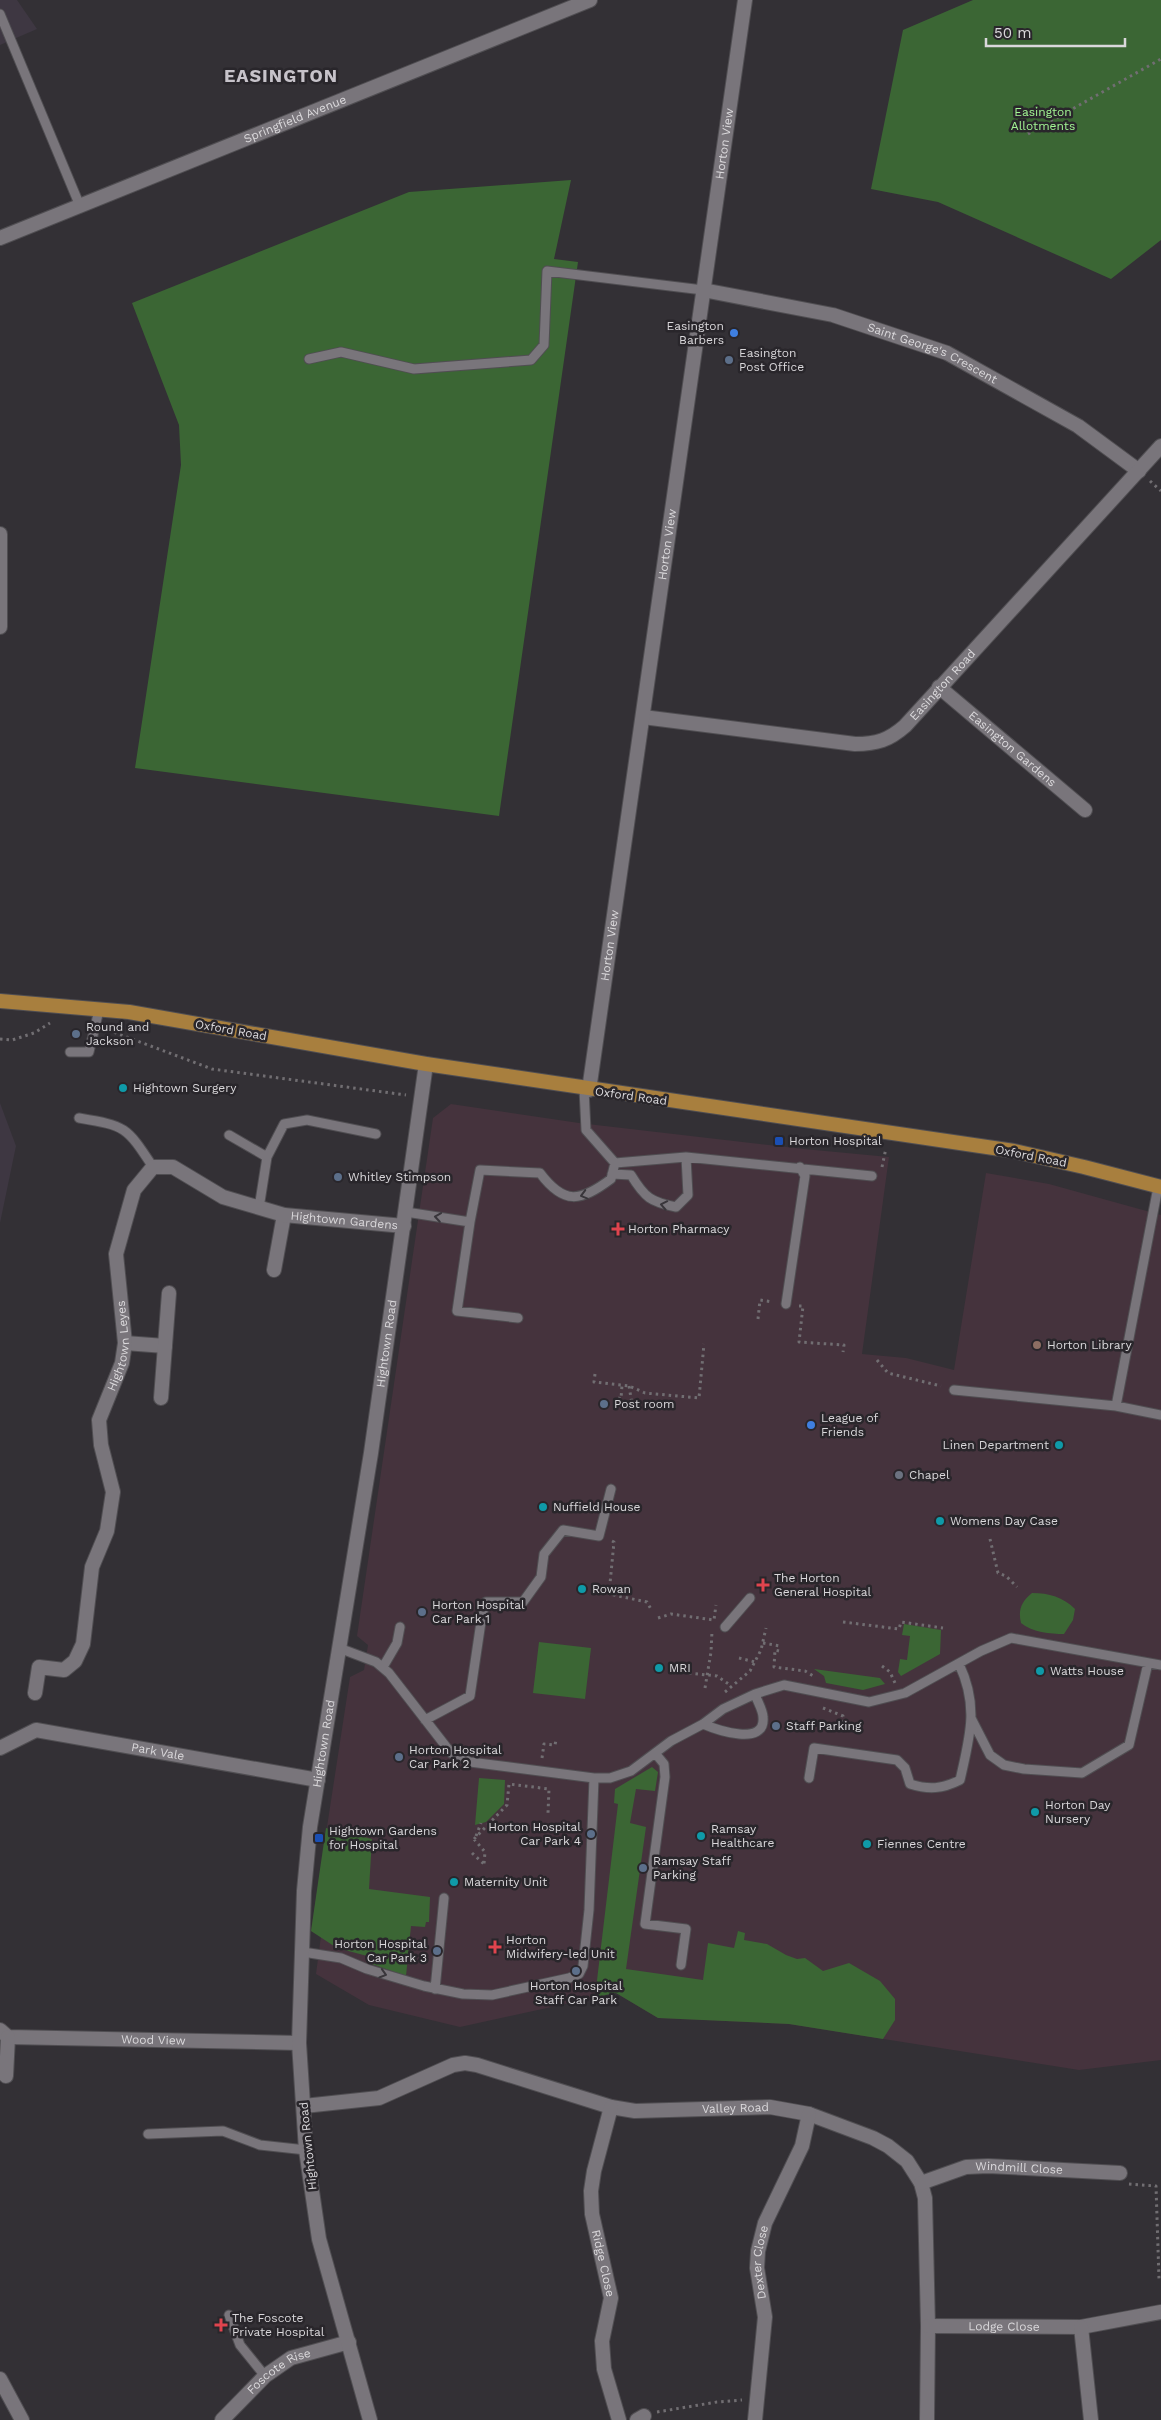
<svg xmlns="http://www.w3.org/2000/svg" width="1161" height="2420" font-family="'Work Sans',sans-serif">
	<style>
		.built { fill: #3e3742 }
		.medical { fill: #45333d }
		.green { fill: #3b6634 }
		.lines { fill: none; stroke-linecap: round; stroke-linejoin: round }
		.service-casing { stroke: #504e52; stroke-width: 11 }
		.minor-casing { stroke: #504e52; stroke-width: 16 }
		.tertiary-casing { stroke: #504e52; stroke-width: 16 }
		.primary-casing { stroke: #504e52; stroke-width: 16 }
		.path { stroke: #716e72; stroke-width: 3; stroke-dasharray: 2.5 4; stroke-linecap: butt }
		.service { stroke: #79757b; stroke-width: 9 }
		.minor { stroke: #79757b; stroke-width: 14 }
		.tertiary { stroke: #79757b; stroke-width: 14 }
		.primary { stroke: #a87f3e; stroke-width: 14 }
		.oneway { stroke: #39363b }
		.shop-dot { fill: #3f7fe0; stroke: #29262b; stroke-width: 2 }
		.service-dot { fill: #5c6f8a; stroke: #29262b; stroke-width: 2 }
		.culture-dot { fill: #0f9aa8; stroke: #29262b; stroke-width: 2 }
		.transit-dot { fill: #1a4fb4; stroke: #29262b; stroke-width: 2 }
		.health-dot { fill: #e0444e; stroke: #29262b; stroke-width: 2 }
		.education-dot { fill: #8d6e63; stroke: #29262b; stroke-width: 2 }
		.worship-dot { fill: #6b7280; stroke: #29262b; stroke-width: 2 }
		.labels { text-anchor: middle; stroke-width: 5; stroke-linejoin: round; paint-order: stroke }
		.park-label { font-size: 12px; fill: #a3f694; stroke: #29262b }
		.street-label { font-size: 12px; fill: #dad8db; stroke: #29262b }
		.poi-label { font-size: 12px; fill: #dad8db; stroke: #29262b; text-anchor: start }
		.district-label { font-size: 18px; font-weight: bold; letter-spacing: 1px; fill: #c7c3ca; stroke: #29262b }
	</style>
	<rect width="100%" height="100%" fill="#333035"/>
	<path class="built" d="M0,0H17L37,29L0,45Z
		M0,1103L16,1146L0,1223Z"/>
	<path class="medical" d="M451,1104L579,1123L804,1149L889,1157L862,1354L906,1358L954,1370L986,1173L1049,1184L1161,1215V2060L1079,2070L789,2024L658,2018L616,1993L460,2027L369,2005L316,1974L321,1936L311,1931L350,1677L364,1670L368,1645L357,1636L433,1118Z"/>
	<path class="green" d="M973,0H1161V240L1111,279L938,202L871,189L903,30Z
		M571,180L554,259L578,262L499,816L135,768L181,465L179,425L132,303L409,192Z
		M1032,1593C1049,1593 1063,1597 1075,1609L1073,1620L1064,1634C1051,1634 1031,1632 1021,1623C1018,1610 1021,1602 1032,1593Z
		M904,1624L941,1630L940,1654L901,1676L898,1672L900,1659L907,1660L910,1636L902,1635Z
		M539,1642L591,1648L585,1699L533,1693Z
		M814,1669L880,1678L885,1684L863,1690L826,1683L824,1676Z
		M652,1767L658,1772L655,1791L636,1789L630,1823L646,1827L626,1969L703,1980L708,1943L734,1948L738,1931L745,1933L744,1940L767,1944L786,1955L797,1959L805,1958L823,1971L849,1963L880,1981L895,1999V2020L883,2039L789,2024L658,2018L616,1993L595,1997L618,1804L614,1803L615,1789Z
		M479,1778L505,1780L504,1804L486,1822L475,1825Z
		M326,1828L372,1839L369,1889L430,1897L429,1922H426L425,1927L411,1926L406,1976L369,1963L371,1957L337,1948L311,1931Z"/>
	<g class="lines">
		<defs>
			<path id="service" d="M0,14L80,206
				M309,359L341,352L414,369L531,360L544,345L547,271L703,290
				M70,1052H89L99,1010
				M584,1089L586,1130L615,1163
				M79,1118C126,1126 126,1126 153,1167
				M229,1135L267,1157
				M615,1163L686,1157L872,1176
				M612,1174L631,1175C645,1198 651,1202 676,1207L688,1195L686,1157
				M1158,1187L1116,1406L1161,1415
				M259,1208L267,1157L284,1124L307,1120L376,1134
				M406,1212L470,1222
				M786,1304L805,1176L800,1167
				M518,1318L457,1311L470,1222L480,1170L540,1173C564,1205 580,1202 611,1179L615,1163
				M954,1390L1116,1406
				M725,1627L750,1598
				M339,1648L376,1662L389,1673L451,1753L470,1762L594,1778H610L631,1771L671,1741L703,1724L723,1709L755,1694L784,1685L869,1702L905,1693L981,1651L1011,1638L1161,1665
				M383,1667L397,1643L400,1627
				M971,1718L990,1755L1004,1765L1024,1769L1082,1773L1129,1745L1148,1663
				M425,1720L470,1696L481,1622L486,1602H523L541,1577L544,1554L563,1530L599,1536L611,1489
				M703,1724C717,1730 766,1747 763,1717C763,1710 757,1701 755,1694
				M655,1753L664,1764L665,1777L645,1924L686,1929L681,1965
				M809,1778L814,1748L897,1760L905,1768L910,1784C929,1790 942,1789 960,1780C970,1736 979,1706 959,1664
				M303,1952L341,1958L367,1969L424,1986L463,1994L492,1995L569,1978L579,1974L583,1966L589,1910L594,1778
				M435,1989L444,1898
				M148,2134L223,2131L260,2145L306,2150
				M229,2315L240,2345L265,2376"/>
			<g id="minor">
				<path id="s1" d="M0,238L590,0"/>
				<path id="s2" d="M703,290L833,315L947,353L1078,426L1139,471"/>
				<path d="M0,534V627"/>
				<path id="s3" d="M939,687L1085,810"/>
				<path id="s4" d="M643,717L855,744C877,744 889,740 905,726L1161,446"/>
				<path id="s5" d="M589,1090L745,0"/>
				<path d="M274,1270L284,1215"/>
				<path d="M125,1343L165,1346"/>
				<path d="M161,1398L169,1293"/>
				<path id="s6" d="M35,1693L39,1667L64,1670L75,1661L83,1644L92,1567L107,1531L113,1492L101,1445L99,1420L122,1363L125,1343L116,1254L134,1190L153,1167H173L223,1197L284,1215L404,1226"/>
				<path id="s7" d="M0,1748L36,1730L318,1780"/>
				<path id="s8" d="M0,2030L8,2037L299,2043"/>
				<path d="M6,2076L8,2037"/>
				<path id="s9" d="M304,2106L379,2098L453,2065L465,2063L477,2065L611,2107L635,2111L770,2107L809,2114L873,2138L888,2146L907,2161L921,2183L925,2198L928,2326L927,2420"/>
				<path id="s10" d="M611,2107L594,2171L591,2191L592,2214L611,2298L602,2341L604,2369L619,2420"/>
				<path id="s11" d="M921,2183L966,2167L988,2166L1120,2173"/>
				<path id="s12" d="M928,2326L1081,2327L1161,2312"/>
				<path d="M1081,2327L1091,2420"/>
				<path d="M0,2379L22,2420"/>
				<path id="s13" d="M222,2420L265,2376L291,2358L349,2342"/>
				<path d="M637,2420L644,2416"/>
				<path id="s14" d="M755,2420L765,2317L757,2268L758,2251L765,2223L802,2146L809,2114"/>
			</g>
			<g id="tertiary">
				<path id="s15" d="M370,2420L319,2239L306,2150L299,2043L304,1891L310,1827L371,1453L426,1064"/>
			</g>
			<path id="primary" d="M0,1001L129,1012L426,1064L1014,1151L1084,1167L1161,1187"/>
		</defs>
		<use href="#service" class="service-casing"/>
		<use href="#minor" class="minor-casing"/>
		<use href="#tertiary" class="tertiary-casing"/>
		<use href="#primary" class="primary-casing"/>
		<path class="path" d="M1028,134L1161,59
			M1150,481L1161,491
			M108,1030L212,1069L406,1095
			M0,1039L12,1040L34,1033L50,1023
			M882,1167L886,1148
			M799,1306H803L799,1342L844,1345L843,1352
			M758,1319L760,1300L773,1302
			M877,1360L888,1373L941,1386
			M595,1374L594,1382L629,1386L645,1393L699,1398L704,1344
			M629,1386L632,1404
			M618,1398L621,1399L622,1385
			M990,1539L998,1573L1006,1576L1017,1587
			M612,1541L614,1542L609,1594L647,1602L652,1611
			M437,1615L468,1620
			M658,1618L671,1614L714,1620L716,1605
			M843,1622L899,1629L901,1622L943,1628
			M763,1643L780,1646
			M779,1651L775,1650L774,1667L805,1671L815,1677
			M739,1658L755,1662
			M882,1666L890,1672L895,1683
			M689,1673L717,1676L730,1685
			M705,1688L711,1652L712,1631
			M725,1692L750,1671L761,1650L766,1628
			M823,1708L843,1716V1728
			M542,1758L544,1744L555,1745L556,1740
			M476,1836L481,1823
			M474,1839L507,1805L509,1784L549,1789L548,1813
			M474,1839L485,1852L484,1864
			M472,1853L484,1864
			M1129,2184L1156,2186L1159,2279L1161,2278
			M657,2412L717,2402L742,2400"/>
		<use href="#service" class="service"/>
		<use href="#minor" class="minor"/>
		<use href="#tertiary" class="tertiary"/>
		<use href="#primary" class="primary"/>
	</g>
	<defs><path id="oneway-chevron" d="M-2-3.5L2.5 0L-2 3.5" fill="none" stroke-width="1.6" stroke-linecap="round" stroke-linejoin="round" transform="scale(1.25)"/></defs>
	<g class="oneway">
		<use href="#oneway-chevron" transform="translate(584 1195) rotate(165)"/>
		<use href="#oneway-chevron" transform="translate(664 1205) rotate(-169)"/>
		<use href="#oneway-chevron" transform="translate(438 1217) rotate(-171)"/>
		<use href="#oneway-chevron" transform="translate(383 1974) rotate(17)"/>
	</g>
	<g class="shop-dot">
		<circle cx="734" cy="333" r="5"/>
		<circle cx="811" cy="1425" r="5"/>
	</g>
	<g class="service-dot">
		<circle cx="729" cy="360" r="5"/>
		<circle cx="76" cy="1034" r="5"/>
		<circle cx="338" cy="1177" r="5"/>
		<circle cx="604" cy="1404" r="5"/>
		<circle cx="422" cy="1612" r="5"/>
		<circle cx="776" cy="1726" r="5"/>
		<circle cx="399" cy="1757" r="5"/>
		<circle cx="591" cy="1834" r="5"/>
		<circle cx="643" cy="1868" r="5"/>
		<circle cx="437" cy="1951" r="5"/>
		<circle cx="576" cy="1971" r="5"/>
	</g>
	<g class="culture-dot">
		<circle cx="123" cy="1088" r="5"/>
		<circle cx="1059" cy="1445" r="5"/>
		<circle cx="543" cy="1507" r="5"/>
		<circle cx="940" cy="1521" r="5"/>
		<circle cx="582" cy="1589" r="5"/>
		<circle cx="659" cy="1668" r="5"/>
		<circle cx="1040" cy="1671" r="5"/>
		<circle cx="1035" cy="1812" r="5"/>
		<circle cx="701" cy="1836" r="5"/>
		<circle cx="867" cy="1844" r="5"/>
		<circle cx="454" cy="1882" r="5"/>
	</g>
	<g class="transit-dot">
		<rect x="774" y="1136" width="10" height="10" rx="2.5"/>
		<rect x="314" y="1833" width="10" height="10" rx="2.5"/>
	</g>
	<g class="health-dot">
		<path d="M615.5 1221.5h5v5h5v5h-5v5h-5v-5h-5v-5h5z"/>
		<path d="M760.5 1577.5h5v5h5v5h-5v5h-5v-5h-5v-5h5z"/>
		<path d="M492.5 1939.5h5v5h5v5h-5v5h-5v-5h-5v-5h5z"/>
		<path d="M218.5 2317.5h5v5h5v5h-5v5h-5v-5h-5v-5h5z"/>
	</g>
	<circle class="education-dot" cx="1037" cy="1345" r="5"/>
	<circle class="worship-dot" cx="899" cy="1475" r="5"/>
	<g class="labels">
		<g class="park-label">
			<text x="1043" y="116">Easington<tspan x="1043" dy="14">Allotments</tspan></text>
		</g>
		<g class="street-label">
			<text dy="4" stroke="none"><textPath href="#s1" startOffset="318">Springfield Avenue</textPath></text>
			<text dy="4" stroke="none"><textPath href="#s5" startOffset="956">Horton View</textPath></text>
			<text dy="4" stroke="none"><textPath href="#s2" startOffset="239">Saint George's Crescent</textPath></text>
			<text dy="4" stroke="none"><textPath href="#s5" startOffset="551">Horton View</textPath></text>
			<text dy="4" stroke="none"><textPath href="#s4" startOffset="324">Easington Road</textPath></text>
			<text dy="4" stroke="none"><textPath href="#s3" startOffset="96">Easington Gardens</textPath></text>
			<text dy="4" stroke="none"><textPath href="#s5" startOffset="146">Horton View</textPath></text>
			<text transform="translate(231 1030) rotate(10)" y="4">Oxford Road</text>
			<text transform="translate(631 1096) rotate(8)" y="4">Oxford Road</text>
			<text transform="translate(1031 1156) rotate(11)" y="4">Oxford Road</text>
			<text dy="4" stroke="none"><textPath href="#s6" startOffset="784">Hightown Gardens</textPath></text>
			<text dy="4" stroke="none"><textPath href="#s15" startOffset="1091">Hightown Road</textPath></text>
			<text dy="4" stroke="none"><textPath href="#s6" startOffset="392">Hightown Leyes</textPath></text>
			<text dy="4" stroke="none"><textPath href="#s15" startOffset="686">Hightown Road</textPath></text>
			<text dy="4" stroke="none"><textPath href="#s7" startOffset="164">Park Vale</textPath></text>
			<text dy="4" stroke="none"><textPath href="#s8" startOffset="156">Wood View</textPath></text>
			<text dy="4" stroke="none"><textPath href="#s9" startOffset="446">Valley Road</textPath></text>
			<text transform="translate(308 2146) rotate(-96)" y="4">Hightown Road</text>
			<text dy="4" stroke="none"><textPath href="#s11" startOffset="101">Windmill Close</textPath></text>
			<text dy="4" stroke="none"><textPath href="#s14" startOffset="159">Dexter Close</textPath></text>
			<text dy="4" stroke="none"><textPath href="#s10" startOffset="160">Ridge Close</textPath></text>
			<text dy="4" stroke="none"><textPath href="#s12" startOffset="76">Lodge Close</textPath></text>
			<text dy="4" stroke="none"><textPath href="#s13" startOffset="76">Foscote Rise</textPath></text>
		</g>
		<g class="poi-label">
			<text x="724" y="330" text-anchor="end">Easington<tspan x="724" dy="14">Barbers</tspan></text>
			<text x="739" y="357">Easington<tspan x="739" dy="14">Post Office</tspan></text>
			<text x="86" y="1031">Round and<tspan x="86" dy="14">Jackson</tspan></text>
			<text x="133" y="1092">Hightown Surgery</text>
			<text x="789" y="1145">Horton Hospital</text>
			<text x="348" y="1181">Whitley Stimpson</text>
			<text x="628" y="1233">Horton Pharmacy</text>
			<text x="1047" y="1349">Horton Library</text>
			<text x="614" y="1408">Post room</text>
			<text x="821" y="1422">League of<tspan x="821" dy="14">Friends</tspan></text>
			<text x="1049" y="1449" text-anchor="end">Linen Department</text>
			<text x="909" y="1479">Chapel</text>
			<text x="553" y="1511">Nuffield House</text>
			<text x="950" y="1525">Womens Day Case</text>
			<text x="774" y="1582">The Horton<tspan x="774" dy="14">General Hospital</tspan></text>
			<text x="592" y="1593">Rowan</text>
			<text x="432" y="1609">Horton Hospital<tspan x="432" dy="14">Car Park 1</tspan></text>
			<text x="669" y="1672">MRI</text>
			<text x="1050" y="1675">Watts House</text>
			<text x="786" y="1730">Staff Parking</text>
			<text x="409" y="1754">Horton Hospital<tspan x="409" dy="14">Car Park 2</tspan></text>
			<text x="1045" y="1809">Horton Day<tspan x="1045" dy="14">Nursery</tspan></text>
			<text x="581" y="1831" text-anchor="end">Horton Hospital<tspan x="581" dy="14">Car Park 4</tspan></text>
			<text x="711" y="1833">Ramsay<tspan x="711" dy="14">Healthcare</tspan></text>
			<text x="329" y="1835">Hightown Gardens<tspan x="329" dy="14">for Hospital</tspan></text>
			<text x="877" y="1848">Fiennes Centre</text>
			<text x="653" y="1865">Ramsay Staff<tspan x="653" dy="14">Parking</tspan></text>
			<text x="464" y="1886">Maternity Unit</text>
			<text x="506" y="1944">Horton<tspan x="506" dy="14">Midwifery-led Unit</tspan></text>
			<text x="427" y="1948" text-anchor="end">Horton Hospital<tspan x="427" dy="14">Car Park 3</tspan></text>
			<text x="576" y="1990" text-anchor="middle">Horton Hospital<tspan x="576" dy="14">Staff Car Park</tspan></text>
			<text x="232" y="2322">The Foscote<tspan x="232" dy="14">Private Hospital</tspan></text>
		</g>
		<g class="district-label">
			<text x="281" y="82">EASINGTON</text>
		</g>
	</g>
	<path d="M986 38v8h139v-8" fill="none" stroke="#dad8db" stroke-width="2.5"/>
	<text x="994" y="38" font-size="15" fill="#dad8db" stroke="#29262b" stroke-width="4" paint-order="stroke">50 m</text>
</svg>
